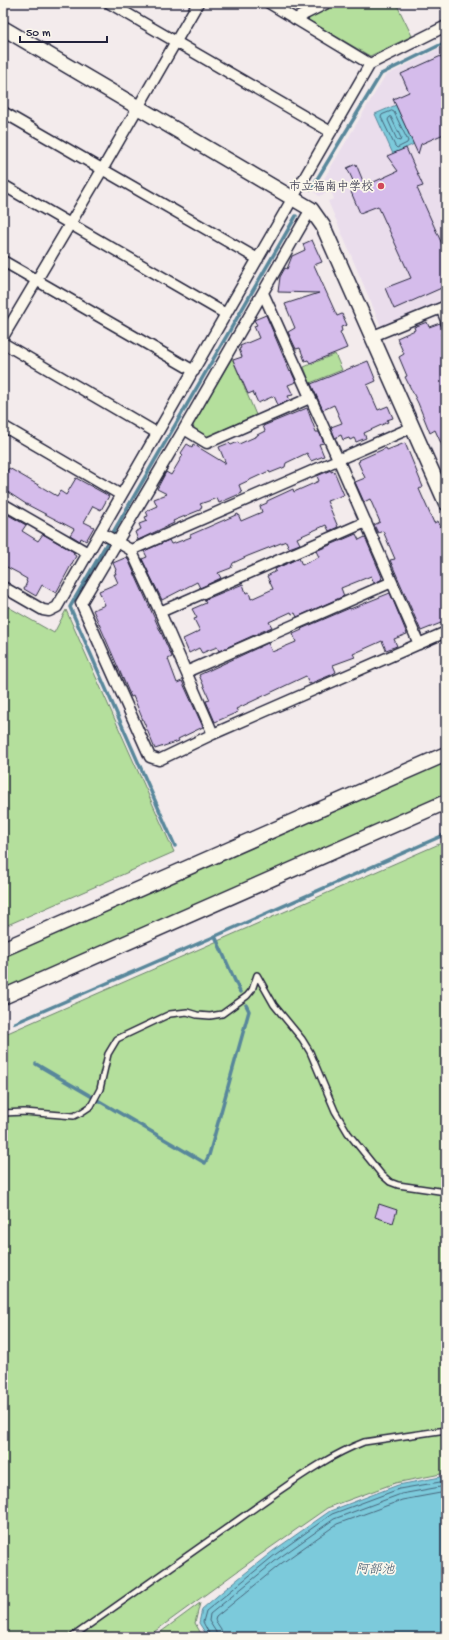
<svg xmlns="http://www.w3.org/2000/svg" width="449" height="1640" font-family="'Gochi Hand','Klee One',sans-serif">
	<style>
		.built { fill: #eaddec }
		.green { fill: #b4df9c; stroke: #6b806c }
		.water { fill: #7ccadb; stroke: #58879b }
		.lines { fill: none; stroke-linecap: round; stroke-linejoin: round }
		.shore { stroke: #46657b; stroke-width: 1 }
		.stream { stroke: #58879b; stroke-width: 3.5 }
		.building { fill: #d5bceb; stroke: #22223b }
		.lane-casing { stroke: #22223b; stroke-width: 8 }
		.street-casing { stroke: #22223b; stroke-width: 13 }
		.secondary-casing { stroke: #22223b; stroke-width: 17 }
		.lane { stroke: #fbf7ec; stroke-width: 5 }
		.street { stroke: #fbf7ec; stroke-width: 10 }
		.secondary { stroke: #fbf7ec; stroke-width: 14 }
		.poi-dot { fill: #d1495b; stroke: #fbf7ec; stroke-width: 1.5 }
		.labels { text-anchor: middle; stroke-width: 3.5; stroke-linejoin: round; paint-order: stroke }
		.poi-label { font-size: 12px; fill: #22223b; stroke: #fbf7ec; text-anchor: end }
		.water-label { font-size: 13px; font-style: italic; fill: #3d546b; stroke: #fbf7ec }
	</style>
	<rect width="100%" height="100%" fill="#f3ebec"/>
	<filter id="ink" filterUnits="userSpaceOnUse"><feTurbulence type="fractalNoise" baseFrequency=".025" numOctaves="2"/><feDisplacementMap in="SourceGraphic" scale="8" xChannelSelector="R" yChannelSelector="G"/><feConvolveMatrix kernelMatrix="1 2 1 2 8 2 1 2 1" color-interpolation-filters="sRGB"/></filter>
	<g filter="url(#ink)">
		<path class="built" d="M446,45V299L381,326L328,201L334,199L331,191L319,196L314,191L320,182H322L385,76Z"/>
		<path class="green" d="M335,3H396L412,36L370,56L308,20L309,16Z
			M335,354L342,370L310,383L304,367Z
			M232,358L256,415L207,437L195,430L193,425Z
			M3,604L54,633L66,610L174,852L3,927Z
			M446,761V794L3,990V956Z
			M446,841V1473L395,1483L327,1508L257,1557L147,1637H3V1035Z
			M200,1603L195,1623L203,1637H154Z"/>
		<path class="water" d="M396,105L414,144L393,154L375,114Z
			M446,1476V1637H208L199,1623L202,1609L223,1591L273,1551L330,1511L398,1485Z"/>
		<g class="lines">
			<path class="shore" d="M392,111L394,112L408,141L407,143L397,148L395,146L381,117L382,115Z
				M391,117L401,138L400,141L397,140L388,120L389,118Z
				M211,1637L203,1622L206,1611L276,1554L332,1514L399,1489L446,1481
				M216,1637V1632L209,1621L210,1614L279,1558L334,1519L401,1494L446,1486
				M222,1637L221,1629L215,1620L216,1617L282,1563L337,1524L402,1500L446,1492"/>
			<path class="stream" d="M311,189L381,74L446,42
				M175,846L70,607L296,216
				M215,936L240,992
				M15,1023L218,935L446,834
				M36,1064L205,1163L209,1155L249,1011L246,1005"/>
		</g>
		<path class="building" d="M441,56L446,67V133L421,144L418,154L393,99L409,92L401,74Z
			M406,148L423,186L417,188L446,253V286L394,309L385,288L411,278L378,206L360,213L351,192L357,189L347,168L356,164L365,186L398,171L387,156Z
			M312,240L322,262L314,265L337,316L342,314L347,325L341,327L342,331L340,332L347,348L310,363L308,360L305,361L300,348L296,349L288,332L295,328L285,304L319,293L278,292L280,277L285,268L287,269L292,256L305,250L303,244Z
			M266,315L290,372L291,371L296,382L288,385L293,395L288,396L290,400L278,405L274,396L258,403L253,392L248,394L233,360L242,357L239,349L241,348L240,346L259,338L254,326L257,325L254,320Z
			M427,322L429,327L440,323L444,333L441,334L446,346V454L435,430L430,433L418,403L405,377L407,376L399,357L404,354L397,338L415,330L414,327Z
			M368,361L376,381L367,385L378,410L388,406L393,418L387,420L388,422L364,433L366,438L356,442L354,438L350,440L349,438L343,440L341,435L335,438L331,427L342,423L334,405L323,410L311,384Z
			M307,408L316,432H319L324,443L319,444L324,456L311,461L307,453L286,463L285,467L270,473L269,471L239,485L242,493L219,503L217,498L200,504L202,507L200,508V510L173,521L174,523L138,540L135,532L141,529L139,524L147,521L145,517L148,516L146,511L157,506L154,499L167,494L157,489L166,472L171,475L183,455L181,453L187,444L192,447L193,444L226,464L219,447L229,443L231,445L238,442L239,444L257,436V435L265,431L263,426Z
			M405,443L423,487L419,489L434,523L438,521L446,540V621L421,631L390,560L395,559L383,531L378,533L374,525L380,522L370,499L364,502L355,482L365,478L358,462L360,461L359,460L386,448L387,450Z
			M9,468L57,496L60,491L66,495L76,478L109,496L101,510L93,506L84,522L94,527L86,541L81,538L80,541L70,535L74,529L26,504L3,489V478Z
			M331,470V472L334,471L344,495L327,501L338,527L329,531L326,525L297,538L300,544L289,548L286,541L248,556L233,563L231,568L218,573L221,578L200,588L197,582L162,600L142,559L147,557L144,551L169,540L171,544L175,543L191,537L190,535L238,514L241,521L262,512L260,506L267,503V501L293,489L294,492L319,481L317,476Z
			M3,512L26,525L22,531L38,541L43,534L74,552L73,554L76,556L56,593L42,585L36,596L24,589L27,582L26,581L27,579L20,575V574L3,565Z
			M356,534L359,540L365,537L382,577L381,580L374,583L371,576L341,588L344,596L297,617L295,613L292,614L291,612L269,622L272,627L219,651L217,647L202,653L199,648L189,653L183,639L200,631L194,619L197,618L192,609L206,603L204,600L243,584L246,593L249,592L251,599L273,589L267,576L276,571L275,569L299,558L302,565L319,557L316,551Z
			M127,557L172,657L168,659L177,683L182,681L203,727L178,739L179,741L155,749L133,696L131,697L93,610L105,605L99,591L118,583L114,574H116L115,571L116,570L113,563Z
			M390,593L407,634L394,639L397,646L386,650L382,641L353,654L355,657L333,665L336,672L331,675L309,684L306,676L236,709L238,712L215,722L206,701L210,700L199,675L268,643L272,652L296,642L293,634L302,630L301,629L350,608V609Z
			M379,1204L397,1210L393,1223L375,1217Z"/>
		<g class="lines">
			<defs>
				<path id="lane" d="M3,1113L24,1112L74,1116L82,1112L91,1106L100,1089L108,1054L117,1039L170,1014L187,1012L197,1015L210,1016L222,1014L247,996L252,990L257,975L274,1005L302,1039L310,1052L335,1111L348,1133L381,1174L390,1182L398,1185L446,1192
					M72,1637L279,1491C305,1473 333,1454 364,1442L446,1430"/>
				<path id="street" d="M109,3L331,132
					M269,3L370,64
					M295,19L327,3
					M3,112L258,259
					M3,185L226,314
					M311,209L184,429L81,603L150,757L159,760L213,734L446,632
					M3,261L194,371
					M263,293L338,459L419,644
					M441,308L446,320
					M373,336L446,306
					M3,337L102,170L198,3
					M3,343L157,433
					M3,426L121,495
					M184,429L207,443L310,398
					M3,504L88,553
					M100,532L131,550L413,427
					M131,550L160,612L213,734
					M3,587L43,610L49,611L57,607L370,64L446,26
					M160,612L366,522
					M186,672L392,582"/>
				<path id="secondary" d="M3,28L311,209L323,226L446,503
					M3,949L446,754
					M3,997L446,802"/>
			</defs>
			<use href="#lane" class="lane-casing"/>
			<use href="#street" class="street-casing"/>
			<use href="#secondary" class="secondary-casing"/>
			<use href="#lane" class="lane"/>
			<use href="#street" class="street"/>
			<use href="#secondary" class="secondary"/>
		</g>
	</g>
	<circle class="poi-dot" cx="381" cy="186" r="4"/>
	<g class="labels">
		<g class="poi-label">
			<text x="373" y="190">市立福南中学校</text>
		</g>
		<g class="water-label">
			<text x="375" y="1573">阿部池</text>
		</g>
	</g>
	<rect width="449" height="1640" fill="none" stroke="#fbf7ec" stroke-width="16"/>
	<rect x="8" y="8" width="433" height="1624" fill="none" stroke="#22223b" stroke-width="1.5" filter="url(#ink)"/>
	<path d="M20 36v6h87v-6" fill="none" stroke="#22223b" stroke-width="2"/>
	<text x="26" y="36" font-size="12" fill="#22223b" stroke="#fbf7ec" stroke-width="3" paint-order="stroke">50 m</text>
</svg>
